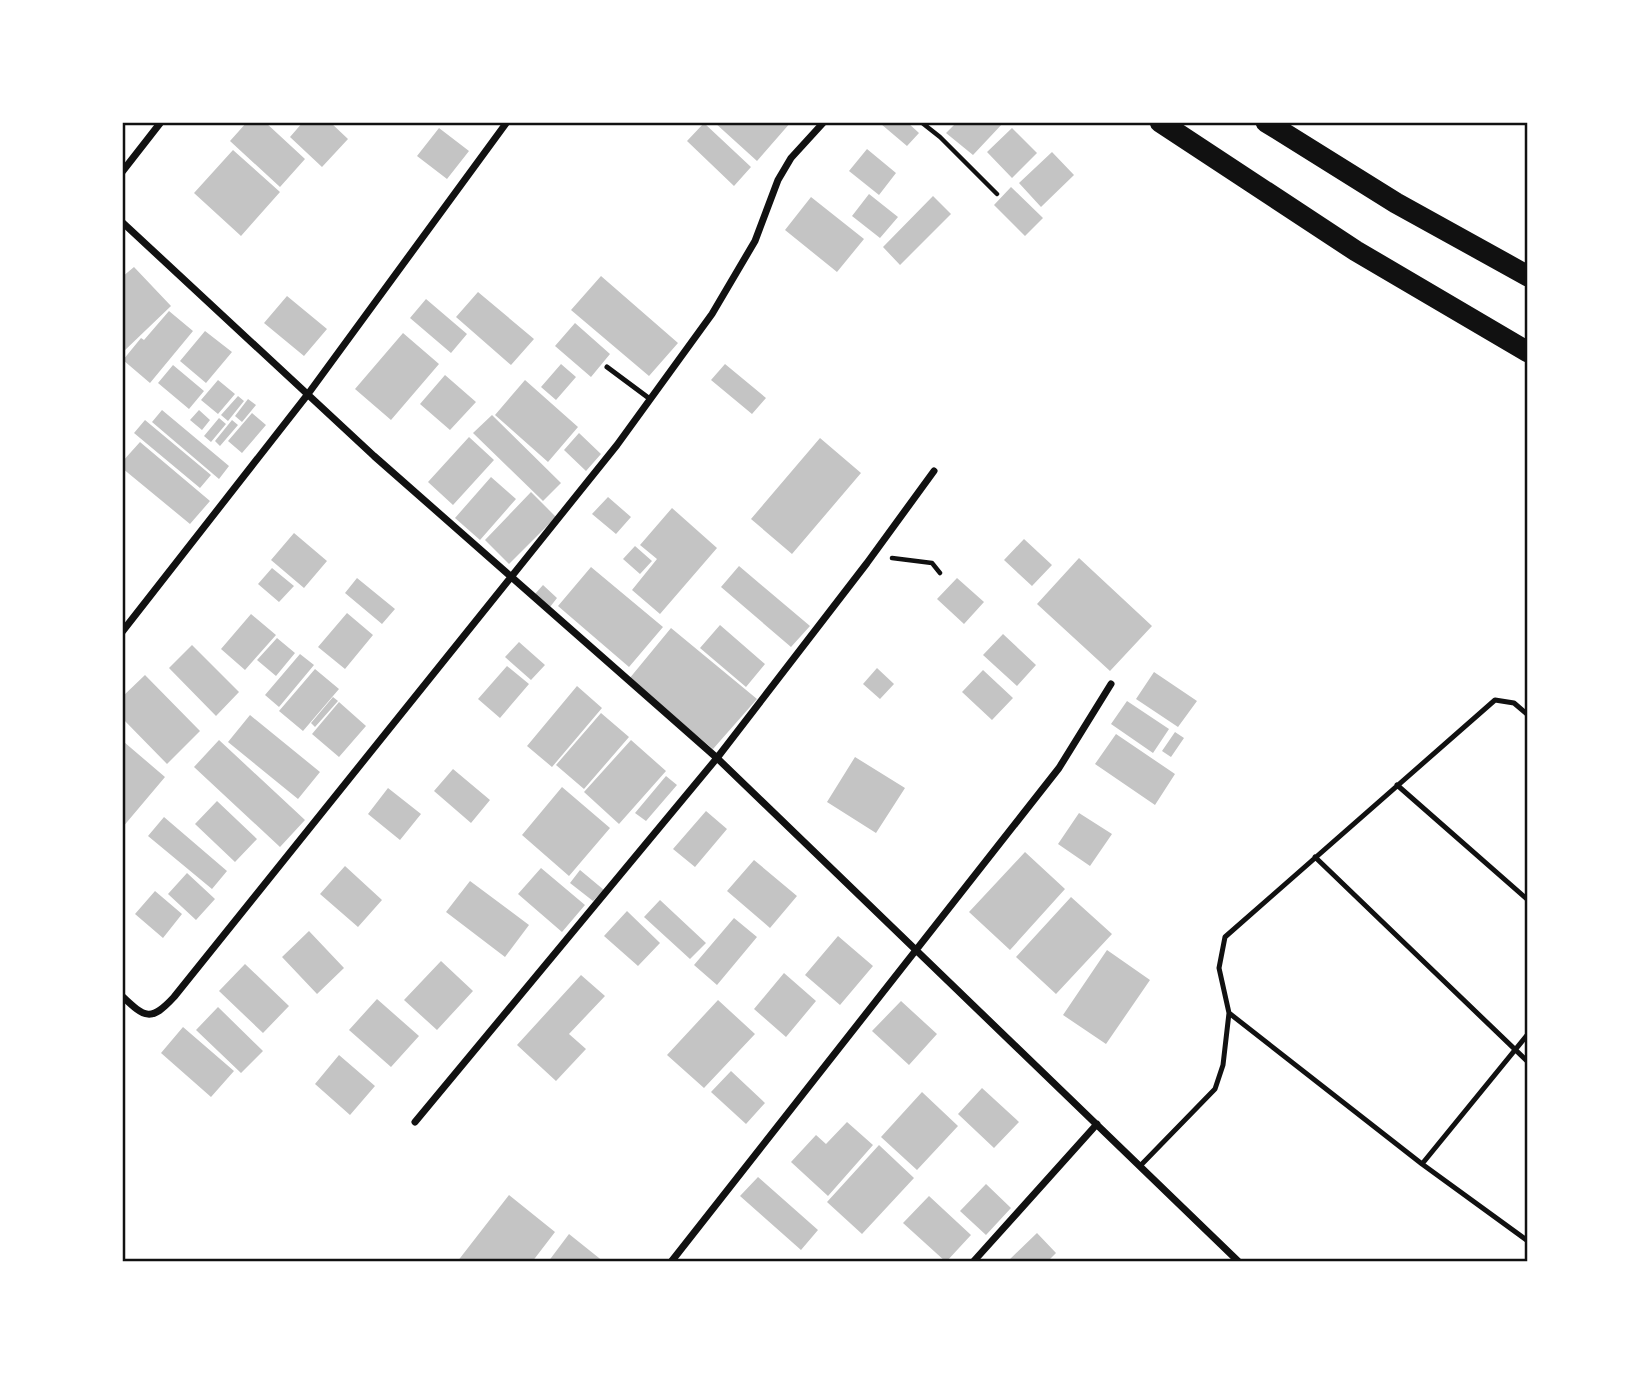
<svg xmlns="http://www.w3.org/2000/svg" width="1650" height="1384" font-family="'DejaVu Sans',sans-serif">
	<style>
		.building { fill: #c4c4c4 }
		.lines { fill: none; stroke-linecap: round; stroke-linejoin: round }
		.path { stroke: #111; stroke-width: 4.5 }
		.service { stroke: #111; stroke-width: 5 }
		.minor { stroke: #111; stroke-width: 7 }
		.motorway { stroke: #111; stroke-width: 21 }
		.neatline { fill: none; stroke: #111; stroke-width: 2.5 }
	</style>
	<rect width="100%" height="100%" fill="#fff"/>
	<path class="building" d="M247,122H265L305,159L280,187L230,141Z
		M303,122H330L348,139L322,167L290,137Z
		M714,122H791L757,161Z
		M883,122H907L919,133L907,146L881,124Z
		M957,122H1004L973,155L946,133Z
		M704,123L751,167L734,186L687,141Z
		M439,128L469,151L447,179L417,156Z
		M1012,128L1037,153L1012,178L987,152Z
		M867,149L896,173L879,195L849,171Z
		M233,150L280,192L241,236L194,193Z
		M1052,152L1074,175L1041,207L1019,183Z
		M1011,187L1043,218L1025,236L994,205Z
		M869,194L898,217L880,238L852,216Z
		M933,196L951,214L900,265L883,247Z
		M811,197L864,239L837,272L785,230Z
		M134,267L171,306L122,353V277Z
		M601,276L678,343L649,376L571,310Z
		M478,292L534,339L511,365L456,317Z
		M287,296L327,329L304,356L264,323Z
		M426,299L467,334L451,353L410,318Z
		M169,311L193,331L150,383L123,360L141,338L144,340Z
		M575,323L610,354L591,377L555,346Z
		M205,331L232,352L206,383L180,361Z
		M403,333L439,364L391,420L355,389Z
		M561,364L576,377L556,400L541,387Z
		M725,364L766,398L752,414L711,380Z
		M173,365L204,391L189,409L158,383Z
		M445,375L476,402L450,430L420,404Z
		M218,380L235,394L218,414L201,400Z
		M525,380L578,427L548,462L495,415Z
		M238,396L244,401L228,421L221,415Z
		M248,399L256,405L242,422L235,416Z
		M162,410L229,466L219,479L152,422Z
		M199,410L210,420L202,430L190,420Z
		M252,413L266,425L242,453L228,441Z
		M492,415L561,483L543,501L473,433Z
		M219,418L226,424L211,442L204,436Z
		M145,420L211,475L200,488L134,433Z
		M232,420L238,425L220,446L215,441Z
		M579,433L601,454L586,471L564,450Z
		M469,437L494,460L453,505L428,482Z
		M820,438L861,473L792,554L751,519Z
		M140,442L210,501L190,524L122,468V462Z
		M491,477L516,499L480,540L455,518Z
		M531,492L556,517L509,564L485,540Z
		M608,497L631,517L616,534L592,514Z
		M672,508L717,548L660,614L632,590L657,559L640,545Z
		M294,533L327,561L304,588L271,560Z
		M1024,539L1052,565L1032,586L1004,560Z
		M635,546L652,561L640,574L623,559Z
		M1079,558L1152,626L1110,671L1037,604Z
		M739,566L810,626L791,647L721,587Z
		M591,567L663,627L629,667L558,606Z
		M272,568L294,586L279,602L258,584Z
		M357,578L395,609L382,624L345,593Z
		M957,578L984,602L964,624L937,599Z
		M543,585L557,598L550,607L535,594Z
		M347,613L373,635L345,669L318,647Z
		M251,614L276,635L245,670L221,649Z
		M720,625L765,664L746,687L700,648Z
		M671,628L757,699L713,749L629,679Z
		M1003,634L1036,665L1017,686L983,655Z
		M277,638L295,653L276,676L257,660Z
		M519,642L545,665L531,680L505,657Z
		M192,645L239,692L216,716L169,668Z
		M300,654L314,665L279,707L265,695Z
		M507,666L529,684L500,718L478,699Z
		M877,668L894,684L880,699L863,684Z
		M315,669L339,689L303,731L279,711Z
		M983,670L1013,698L992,720L962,692Z
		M1154,672L1197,701L1178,727L1136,699Z
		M145,675L200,731L167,764L122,718V697Z
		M577,686L602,708L552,767L527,746Z
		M333,697L338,701L315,727L311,723Z
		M1127,701L1169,729L1153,753L1111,724Z
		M339,702L366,726L339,757L312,734Z
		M601,713L629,737L584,789L556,765Z
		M250,715L320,772L298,799L228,742Z
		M1175,732L1184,738L1171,757L1162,751Z
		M1116,734L1175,774L1155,805L1095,764Z
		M219,740L305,820L280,847L194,767Z
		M631,740L666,771L619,824L584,792Z
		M124,742L165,777L122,828V744Z
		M855,757L905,788L876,833L827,802Z
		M453,769L490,800L471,823L434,791Z
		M666,776L677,785L646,821L635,813Z
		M562,787L610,828L569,876L522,835Z
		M388,788L421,814L400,840L368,814Z
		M217,801L257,839L235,862L195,824Z
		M706,811L727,829L695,867L673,849Z
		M1079,813L1112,834L1090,866L1058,844Z
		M164,817L227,871L212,889L148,836Z
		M1025,852L1065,889L1010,950L969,912Z
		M754,860L797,896L770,928L727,891Z
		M345,866L382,900L358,927L320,894Z
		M541,868L585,905L562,932L518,894Z
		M580,870L604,890L593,901L570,883Z
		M187,873L215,899L196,920L168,894Z
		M470,881L529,925L505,957L446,912Z
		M155,891L182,914L163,938L135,914Z
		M1071,897L1112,934L1056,994L1016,957Z
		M660,900L706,943L690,959L644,917Z
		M627,911L660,943L638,966L604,936Z
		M734,918L757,937L717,985L694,965Z
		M309,931L344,968L317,994L282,957Z
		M838,936L873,966L840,1005L805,975Z
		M1107,950L1150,980L1106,1044L1063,1015Z
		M441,961L473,991L437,1030L404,1000Z
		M245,964L289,1006L263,1033L219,991Z
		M784,973L816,1001L786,1037L754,1009Z
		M581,975L605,996L569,1034L586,1049L556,1081L517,1045Z
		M377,999L419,1036L391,1067L349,1030Z
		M718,1000L755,1034L704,1088L667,1055Z
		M901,1001L937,1034L909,1065L872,1031Z
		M218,1007L263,1051L241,1073L196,1030Z
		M183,1027L234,1071L211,1097L161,1053Z
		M339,1055L375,1086L350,1115L315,1084Z
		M731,1071L765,1103L746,1124L711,1092Z
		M982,1088L1019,1122L994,1148L958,1114Z
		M922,1092L958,1126L917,1170L881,1137Z
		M847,1122L873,1145L828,1196L791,1162L816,1135L826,1144Z
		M879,1145L914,1178L862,1234L827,1202Z
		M758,1177L818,1230L801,1250L740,1196Z
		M986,1184L1011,1208L986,1235L960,1211Z
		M509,1195L555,1232L532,1262H457Z
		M929,1196L971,1235L946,1262L903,1223Z
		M1037,1233L1056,1253L1047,1262H1007Z
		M569,1234L604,1262H548Z"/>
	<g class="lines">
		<path class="path" d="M921,122L940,137L997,194
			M892,558L932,563L940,573"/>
		<path class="service" d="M607,367L650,399
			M1528,715L1514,703L1495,700L1225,937L1219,968L1229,1013L1422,1164L1528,1034
			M1397,785L1528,900
			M1315,857L1528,1062
			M1422,1164L1528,1241
			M1141,1165L1215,1089L1223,1065L1229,1013"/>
		<path class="minor" d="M122,172L161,122
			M122,222L374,456L717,758L1239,1262
			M122,632L308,394L507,122
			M122,996C145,1018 151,1022 174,997L617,445L712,314L755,241L778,180L791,158L823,123
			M415,1122L717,758L867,563L934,471
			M671,1262L1059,768L1111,684
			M973,1262L1097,1124"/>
		<path class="motorway" d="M1160,122L1356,251L1528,352
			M1266,122L1396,203L1528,276"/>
	</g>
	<rect width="1650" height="1384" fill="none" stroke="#ffffff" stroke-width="248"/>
	<rect x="124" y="124" width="1402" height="1136" class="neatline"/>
</svg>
